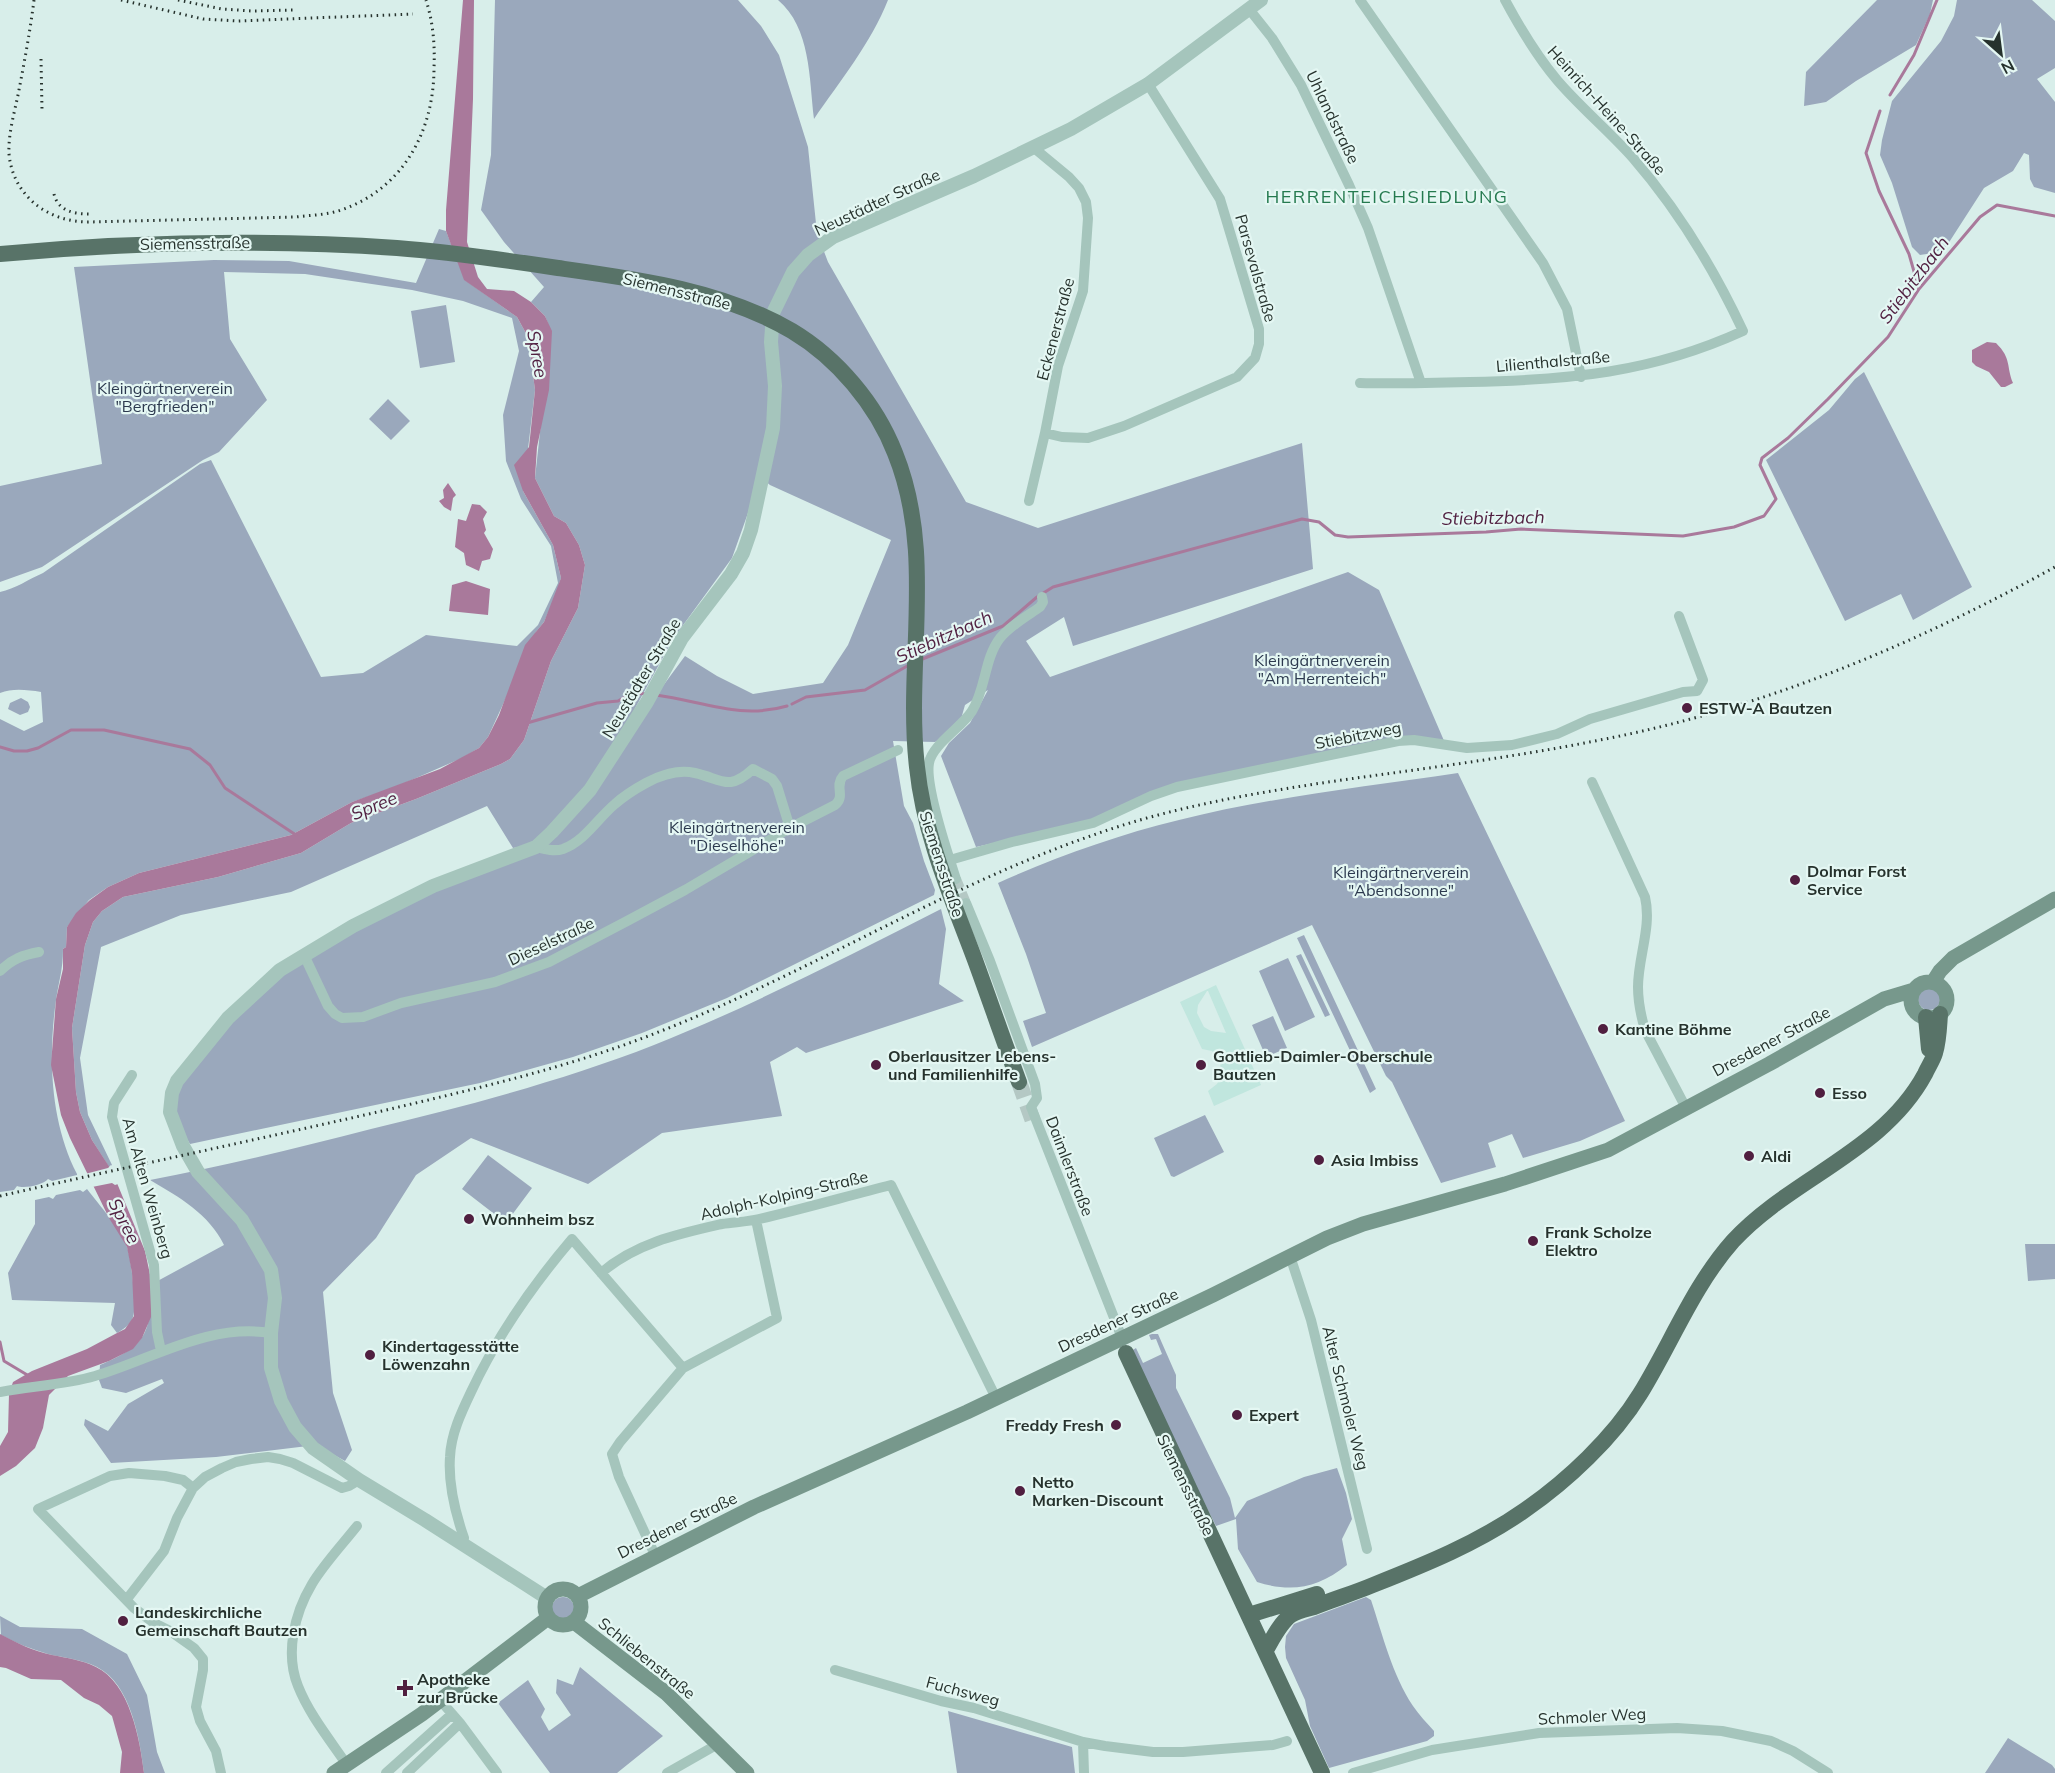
<svg xmlns="http://www.w3.org/2000/svg" width="2055" height="1773" font-family="Mulish,sans-serif">
	<style>
		.green { fill: #9aa8bc }
		.plaza { fill: #c0e6de; fill-rule: evenodd }
		.water { fill: #a9799b }
		.pier { fill: #d8eeea }
		.lines { fill: none; stroke-linecap: round; stroke-linejoin: round }
		.stream { stroke: #a9799b; stroke-width: 3 }
		.minor-tunnel { stroke: #b4c8c4; stroke-width: 10; stroke-dasharray: 10 5; stroke-linecap: butt }
		.primary-tunnel { stroke: #b4c8c4; stroke-width: 16; stroke-dasharray: 16 8; stroke-linecap: butt }
		.minor { stroke: #a5c5bc; stroke-width: 10 }
		.tertiary { stroke: #a5c5bc; stroke-width: 14 }
		.secondary { stroke: #77988c; stroke-width: 15 }
		.primary { stroke: #587368; stroke-width: 16 }
		.rail { stroke: #26322d; stroke-width: 3; stroke-dasharray: 1.5 4.5; stroke-linecap: butt }
		.poi-dot { fill: #501f40; stroke: #e4f7f3; stroke-width: 2 }
		.labels { text-anchor: middle; stroke-width: 4.5; stroke-linejoin: round; paint-order: stroke }
		.street-label { font-size: 16px; fill: #26322d; stroke: #e4f7f3 }
		.park-label { font-size: 16px; fill: #2c394e; stroke: #e4f7f3 }
		.poi-label { font-size: 16px; font-weight: bold; fill: #26322d; stroke: #e4f7f3; text-anchor: start }
		.neighbourhood-label { font-size: 18px; letter-spacing: 1.5px; fill: #257a4f; stroke: #e4f7f3 }
		.water-label { font-size: 18px; font-style: italic; fill: #501f40; stroke: #e4f7f3 }
	</style>
	<rect width="100%" height="100%" fill="#d8eeea"/>
	<path class="green" d="M495,0H738L761,26L779,55L808,147L817,233L828,262L966,502L1038,528L1302,443L1313,569L1073,646L1064,617L1026,641L1050,677L1348,572L1379,590L1445,743L1414,738L1219,775L1099,819L976,847L941,756L949,743L970,723L988,690L965,705L961,719L950,733L935,742L893,741L904,806L913,823L924,861L935,890L934,895L727,998L642,1033L573,1057L480,1083L190,1144L179,1126L174,1103L180,1084L225,1029L293,965L422,896L547,843L685,656L717,676L753,694L823,683L848,645L891,540L770,485L758,475L748,513L732,558L673,639L609,756L549,831L525,846L513,848L487,806L291,892L181,915L101,947L80,1058L88,1115L112,1165L109,1167L92,1140L80,1112L76,1092L72,1028L85,945L93,922L102,911L123,897L218,877L301,853L351,823L416,799L501,764L510,759L524,740L551,661L578,608L585,565L579,545L566,523L554,516L535,478L551,331L545,316L531,302L544,287L504,242L481,210L491,155Z
		M778,0H888C871,43 840,81 814,119C809,78 811,28 778,0Z
		M1877,0H1933L1930,14L1916,45L1856,81L1826,102L1804,106L1806,72Z
		M1957,0H2032L2055,21V68L2037,79L2055,102V193L2034,187L2030,179L2029,155L2024,153L2013,171L1984,188L1946,247L1933,253L1920,255L1912,247L1892,183L1880,155L1882,140L1892,101L1941,41L1954,16Z
		M439,229L446,231L465,280L517,317L528,337L535,390L523,491L553,545L561,578L555,597L544,622L536,632L488,737L479,748L462,758L391,789L352,802L291,835L139,873L108,887L89,900L67,927L66,947L63,949C63,970 59,980 56,1000C48,1057 50,1121 77,1174V1175L52,1181L48,1179C43,1185 24,1189 17,1186L14,1190L0,1192V719L24,731L43,722L41,692C27,690 13,688 0,693V592C15,589 29,579 43,573L200,464L211,460L321,677L363,673L426,635L517,646L538,625L558,583L551,546L521,499L506,461L503,415L519,351L512,318L463,301L412,290L305,274L224,272L230,339L267,400L219,452L203,460L42,567L0,582V486L102,464L74,267L214,260L289,261L416,283Z
		M446,305L455,362L420,368L411,311Z
		M1864,372L1972,587L1913,620L1901,594L1845,621L1766,460L1829,410L1855,379Z
		M388,399L410,421L391,440L369,419Z
		M21,698L28,702L30,707L28,712L20,715L8,709L10,703Z
		M1458,773L1625,1121L1580,1141L1523,1158L1512,1134L1488,1143L1496,1167L1441,1183L1392,1082L1386,1076L1312,925L1032,1047L1023,1021L1046,1013L1026,954L998,883C1056,857 1117,835 1179,820C1270,797 1365,787 1458,773Z
		M941,909L946,929L939,984L964,1001L806,1053L797,1047L770,1062L782,1116L662,1133L588,1184L471,1138L416,1175L376,1238L323,1292L333,1393L352,1450L345,1461L316,1445L216,1457L111,1463L84,1425L85,1419L108,1431L128,1404L164,1383L162,1379L126,1393L102,1388L99,1380L100,1365C148,1345 150,1333 152,1284L224,1245C209,1214 179,1197 150,1180C224,1166 298,1148 371,1129C466,1106 562,1081 654,1045C752,1006 846,957 941,909Z
		M1304,935L1376,1089L1370,1093L1297,938Z
		M1301,954L1330,1015L1325,1017L1296,956Z
		M1288,958L1315,1017L1285,1031L1259,971Z
		M1918 999a11 11 0 1 1 22 0a11 11 0 1 1-22 0Z
		M1273,1016L1287,1048L1266,1057L1252,1025Z
		M1205,1115L1224,1152L1174,1177L1171,1176L1154,1138Z
		M488,1155L532,1188L506,1223L462,1189Z
		M87,1189C100,1206 120,1228 127,1247C131,1257 137,1307 133,1317C131,1324 124,1329 117,1333L111,1325L115,1303L12,1300L8,1273L35,1224V1200L49,1197L53,1199L56,1195L80,1190L83,1192Z
		M2025,1244H2055V1279L2028,1281Z
		M1152,1334H1158L1176,1375V1388L1230,1498L1235,1518L1247,1501L1304,1477L1337,1468L1346,1493L1352,1519L1342,1539L1347,1565C1318,1588 1292,1593 1257,1582L1238,1549L1236,1519L1216,1526L1152,1399L1133,1350L1136,1348L1143,1363L1162,1354L1156,1339L1151,1340L1149,1335Z
		M1366,1597L1371,1600C1383,1636 1392,1674 1413,1706C1419,1715 1427,1723 1434,1731V1736L1427,1741L1329,1768L1310,1726L1305,1700L1286,1658L1285,1647L1286,1636L1294,1624Z
		M552 1608a11 11 0 1 1 22 0a11 11 0 1 1-22 0Z
		M0,1616L20,1627L82,1629L127,1654L147,1695L157,1752L165,1773H144C140,1740 131,1684 97,1667C81,1659 64,1658 48,1654C31,1649 16,1643 1,1635Z
		M580,1667L663,1736L617,1773H550L498,1703L528,1680L545,1709L541,1717L549,1731L571,1715L556,1693L557,1679L573,1685Z
		M948,1711L1072,1747L1075,1773H957Z
		M2008,1738L2052,1765L2055,1769V1773H1985Z"/>
	<path class="plaza" d="M1216,985L1261,1085L1214,1106L1208,1091L1217,1084L1221,1076L1220,1060L1212,1051L1202,1049L1180,1002ZM1207,991H1208L1226,1033L1211,1031L1204,1027L1197,1013L1198,1005Z"/>
	<path class="water" d="M463,0H474L473,99L467,242L478,277L487,289L514,291L531,302L545,316L552,331L549,390L537,447L535,478L554,516L566,523L579,545L585,565L578,608L551,661L524,740L510,759L501,764L416,799L351,823L301,853L218,877L123,897L102,911L93,922L85,945L72,1028L76,1092L80,1112L92,1140L112,1171L145,1251L152,1284L151,1317L142,1338L133,1349L109,1361L68,1376L49,1395L43,1428L35,1448L16,1466L0,1476V1446L8,1432L9,1394L13,1382L32,1371L87,1349L117,1333L125,1329L134,1316L132,1273L127,1247L109,1218L70,1138L61,1115L51,1065L56,999L63,969V949L66,947L67,927L76,913L90,900L108,887L139,873L291,835L352,802L440,769L479,748L488,737L499,715L525,645L544,622L561,578L553,545L523,491L514,465L529,447L535,390L528,337L517,317L464,280L446,231V210Z
		M1987,342L1996,343C2012,359 2006,366 2013,383L2005,387H2001L1989,372L1976,366L1972,362V350Z
		M448,483L456,495L453,498L451,511L444,507L439,501L444,498L443,490Z
		M472,504L480,505L487,512L483,519L486,530L484,533L493,549L490,559L482,561L479,571L466,565L464,553L455,547L458,519L466,521Z
		M466,581L490,589L488,615L449,611L452,585Z
		M0,1634C17,1643 33,1651 52,1655C67,1658 82,1660 96,1667C130,1683 140,1740 144,1773H120L122,1752L112,1716L99,1705L84,1698L61,1680L31,1679L6,1668L0,1667Z"/>
	<path class="pier" d="M111,1165L119,1182L118,1184L115,1185L112,1183L92,1187L85,1174L108,1168Z"/>
	<g class="lines">
		<path class="stream" d="M1890,95L1914,55L1937,0
			M1880,111L1866,153L1879,191L1909,254L1919,289
			M920,660L1003,626L1037,597L1053,587L1302,519L1319,522L1335,535L1348,537L1486,532L1521,529L1683,536L1734,527L1764,516L1776,499L1760,465L1762,458L1788,438L1828,399L1888,337L1919,289L1980,217L1997,205L2055,216
			M656,695C702,701 740,720 787,706
			M792,704L806,697L865,690L909,665
			M527,723L597,703L618,701L632,693L647,694
			M0,747L14,751H27L38,748L71,730H104L190,749L210,765L225,788L296,835
			M0,1342L4,1361L29,1376"/>
		<path class="minor-tunnel" d="M956,879L966,903"/>
		<path class="primary-tunnel" d="M1019,1082L1034,1124"/>
		<path class="minor" d="M1360,0L1543,263L1567,309L1581,377
			M1249,9L1272,38L1301,85L1349,185L1368,228L1421,383
			M1360,383C1396,384 1433,383 1470,382C1569,380 1651,373 1743,331C1714,269 1678,210 1633,158C1609,131 1580,107 1557,80C1536,55 1520,28 1505,0
			M1045,433L1062,437L1088,438L1124,426L1237,377L1255,358L1259,344V329L1220,199L1148,84
			M1029,501L1045,433L1058,366L1083,291L1088,218L1086,202L1079,188L1069,177L1034,148
			M1592,782L1645,897C1652,927 1638,957 1638,987C1638,1002 1641,1016 1645,1030L1686,1108
			M536,847C544,849 554,852 563,849C585,841 598,818 615,804C624,796 635,789 646,783C661,775 677,769 695,773C722,779 728,792 753,769L772,779L777,786L790,828
			M950,860L1012,842L1093,823L1151,796L1177,787L1398,741L1414,740L1467,748L1512,745L1557,734L1590,719L1683,692L1697,691L1703,680L1679,616
			M956,879C948,855 925,785 929,763C932,745 962,727 972,711C986,689 984,659 1000,638C1011,625 1027,616 1040,607L1043,602L1042,597
			M966,903L990,961L1035,1084L1037,1098L1031,1107L1122,1338
			M304,955L328,1006L335,1014L342,1018L363,1017L401,1003L495,982L549,962L629,920L685,890L790,828L835,805C846,796 834,786 843,776L898,750
			M0,971C12,959 23,955 39,952
			M132,1075L114,1103L112,1117L154,1265L157,1332L161,1351
			M1290,1256L1311,1320L1367,1549
			M601,1273C636,1243 678,1234 722,1224C734,1222 747,1222 759,1219C803,1209 847,1196 891,1185L996,1398
			M0,1392C31,1386 64,1385 95,1376C153,1359 208,1323 271,1333
			M193,1488L183,1480L165,1476L129,1473L110,1476L38,1509L134,1608L154,1623L170,1631L194,1648L203,1659V1670L196,1707L200,1721L216,1751L221,1773
			M462,1544L464,1538C455,1512 448,1485 450,1457C451,1434 461,1413 471,1392C497,1336 532,1286 572,1239L683,1368
			M655,1555L619,1477L612,1454L620,1442L683,1368L777,1318L756,1220
			M127,1599L164,1551L177,1518L193,1488L205,1477L222,1468L236,1462L251,1459L268,1457L280,1459L293,1463L342,1488L349,1486L359,1480
			M835,1670L941,1701L974,1708L1083,1742L1105,1746L1153,1752H1183L1273,1745L1287,1741
			M440,1700L460,1723L497,1773
			M1083,1742L1084,1773
			M347,1765C330,1740 309,1714 298,1686C285,1654 294,1614 312,1584C324,1564 342,1545 357,1526
			M386,1773L452,1714
			M407,1773L460,1723
			M667,1773L718,1744
			M1353,1773L1432,1750L1539,1733L1677,1728L1722,1731L1771,1741L1793,1751L1828,1773"/>
		<path class="tertiary" d="M547,1598L425,1520L359,1480L313,1448L295,1427L281,1401L271,1368V1333L275,1298L271,1270L242,1220L198,1172L183,1146L170,1112L172,1093L177,1081L228,1018L280,970L353,926L433,886L536,847L552,832L590,790L647,702L682,638L731,574L743,553L751,530L773,428L775,386L771,342L773,313L793,272L808,255L833,237L974,176L1071,129L1148,84L1261,0"/>
		<path class="secondary" d="M1933,982L1940,971L1953,958L2055,899
			M1911 1000a18 18 0 1 1 36 0a18 18 0 1 1-36 0Z
			M545 1607a18 18 0 1 1 36 0a18 18 0 1 1-36 0Z
			M578,1596L754,1507L967,1412L1213,1295L1327,1238L1363,1224L1505,1184L1608,1150L1769,1064L1884,999L1914,990
			M574,1622L666,1693L747,1773
			M334,1773L422,1714L548,1618"/>
		<path class="primary" d="M0,254C132,242 264,239 397,248C451,252 505,260 558,268C637,279 722,290 792,331C837,358 876,404 895,453C936,554 905,662 917,767C924,835 951,896 975,960C990,1001 1004,1042 1019,1082
			M1926,1017L1929,1049
			M1126,1353L1322,1773
			M1249,1615L1317,1594
			M1266,1650C1273,1638 1280,1623 1291,1615C1297,1611 1307,1609 1314,1607C1334,1599 1354,1593 1373,1585C1426,1564 1478,1543 1525,1510C1567,1481 1613,1438 1640,1394C1671,1344 1693,1286 1733,1241C1791,1178 1883,1152 1925,1074C1928,1067 1933,1060 1935,1053C1939,1040 1939,1027 1940,1014"/>
		<path class="rail" d="M34,0C30,32 24,64 18,95C14,114 8,135 9,154C13,196 48,222 88,222L296,217C311,215 327,215 341,210C403,189 434,131 434,68C435,44 433,22 426,0
			M121,0L203,19L238,21L413,14
			M178,0L222,9L252,11L294,10
			M41,59L42,110
			M54,194C58,211 74,214 89,214
			M0,1196C127,1167 255,1140 382,1111C470,1090 558,1070 643,1038C813,974 965,871 1140,820C1206,801 1274,790 1342,780C1428,768 1515,757 1600,740C1761,709 1912,646 2055,567"/>
	</g>
	<g class="poi-dot">
		<circle cx="1687" cy="708" r="6"/>
		<circle cx="1795" cy="880" r="6"/>
		<circle cx="1603" cy="1029" r="6"/>
		<circle cx="876" cy="1065" r="6"/>
		<circle cx="1201" cy="1065" r="6"/>
		<circle cx="1820" cy="1093" r="6"/>
		<circle cx="1749" cy="1156" r="6"/>
		<circle cx="1319" cy="1160" r="6"/>
		<circle cx="469" cy="1219" r="6"/>
		<circle cx="1533" cy="1241" r="6"/>
		<circle cx="370" cy="1355" r="6"/>
		<circle cx="1237" cy="1415" r="6"/>
		<circle cx="1116" cy="1425" r="6"/>
		<circle cx="1020" cy="1491" r="6"/>
		<circle cx="123" cy="1621" r="6"/>
		<path d="M402 1679h6v6h6v6h-6v6h-6v-6h-6v-6h6z"/>
	</g>
	<g class="labels">
		<g class="street-label">
			<text transform="translate(1607 110) rotate(48)" y="6">Heinrich-Heine-Straße</text>
			<text transform="translate(1333 117) rotate(64)" y="6">Uhlandstraße</text>
			<text transform="translate(877 202) rotate(-25)" y="6">Neustädter Straße</text>
			<text transform="translate(195 243) rotate(-1)" y="6">Siemensstraße</text>
			<text transform="translate(1256 268) rotate(74)" y="6">Parsevalstraße</text>
			<text transform="translate(677 291) rotate(14)" y="6">Siemensstraße</text>
			<text transform="translate(1055 329) rotate(-75)" y="6">Eckenerstraße</text>
			<text transform="translate(1553 361) rotate(-5)" y="6">Lilienthalstraße</text>
			<text transform="translate(641 678) rotate(-59)" y="6">Neustädter Straße</text>
			<text transform="translate(1358 735) rotate(-11)" y="6">Stiebitzweg</text>
			<text transform="translate(942 864) rotate(72)" y="6">Siemensstraße</text>
			<text transform="translate(551 941) rotate(-25)" y="6">Dieselstraße</text>
			<text transform="translate(1771 1041) rotate(-28)" y="6">Dresdener Straße</text>
			<text transform="translate(1070 1166) rotate(69)" y="6">Daimlerstraße</text>
			<text transform="translate(148 1188) rotate(74)" y="6">Am Alten Weinberg</text>
			<text transform="translate(784 1195) rotate(-13)" y="6">Adolph-Kolping-Straße</text>
			<text transform="translate(1118 1320) rotate(-25)" y="6">Dresdener Straße</text>
			<text transform="translate(1346 1398) rotate(76)" y="6">Alter Schmoler Weg</text>
			<text transform="translate(1186 1485) rotate(64)" y="6">Siemensstraße</text>
			<text transform="translate(677 1525) rotate(-26)" y="6">Dresdener Straße</text>
			<text transform="translate(647 1658) rotate(39)" y="6">Schliebenstraße</text>
			<text transform="translate(963 1691) rotate(15)" y="6">Fuchsweg</text>
			<text transform="translate(1592 1716) rotate(-3)" y="6">Schmoler Weg</text>
		</g>
		<g class="park-label">
			<text x="165" y="394">Kleingärtnerverein<tspan x="165" dy="18">"Bergfrieden"</tspan></text>
			<text x="1322" y="666">Kleingärtnerverein<tspan x="1322" dy="18">"Am Herrenteich"</tspan></text>
			<text x="737" y="833">Kleingärtnerverein<tspan x="737" dy="18">"Dieselhöhe"</tspan></text>
			<text x="1401" y="878">Kleingärtnerverein<tspan x="1401" dy="18">"Abendsonne"</tspan></text>
		</g>
		<g class="poi-label">
			<text x="1699" y="714">ESTW-A Bautzen</text>
			<text x="1807" y="877">Dolmar Forst<tspan x="1807" dy="18">Service</tspan></text>
			<text x="1615" y="1035">Kantine Böhme</text>
			<text x="888" y="1062">Oberlausitzer Lebens-<tspan x="888" dy="18">und Familienhilfe</tspan></text>
			<text x="1213" y="1062">Gottlieb-Daimler-Oberschule<tspan x="1213" dy="18">Bautzen</tspan></text>
			<text x="1832" y="1099">Esso</text>
			<text x="1761" y="1162">Aldi</text>
			<text x="1331" y="1166">Asia Imbiss</text>
			<text x="481" y="1225">Wohnheim bsz</text>
			<text x="1545" y="1238">Frank Scholze<tspan x="1545" dy="18">Elektro</tspan></text>
			<text x="382" y="1352">Kindertagesstätte<tspan x="382" dy="18">Löwenzahn</tspan></text>
			<text x="1249" y="1421">Expert</text>
			<text x="1104" y="1431" text-anchor="end">Freddy Fresh</text>
			<text x="1032" y="1488">Netto<tspan x="1032" dy="18">Marken-Discount</tspan></text>
			<text x="135" y="1618">Landeskirchliche<tspan x="135" dy="18">Gemeinschaft Bautzen</tspan></text>
			<text x="417" y="1685">Apotheke<tspan x="417" dy="18">zur Brücke</tspan></text>
		</g>
		<g class="neighbourhood-label">
			<text x="1387" y="203">HERRENTEICHSIEDLUNG</text>
		</g>
		<g class="water-label">
			<text transform="translate(1914 280) rotate(-53)" y="6">Stiebitzbach</text>
			<text transform="translate(537 354) rotate(80)" y="6">Spree</text>
			<text transform="translate(1493 518) rotate(-1)" y="6">Stiebitzbach</text>
			<text transform="translate(944 637) rotate(-24)" y="6">Stiebitzbach</text>
			<text transform="translate(374 806) rotate(-22)" y="6">Spree</text>
			<text transform="translate(124 1221) rotate(63)" y="6">Spree</text>
		</g>
	</g>
	<g transform="translate(2001 54) rotate(152)" stroke="#e4f7f3" stroke-width="4.5" paint-order="stroke">
	<path d="M0-4.5L10 22L0 15L-10 22Z" fill="#26322d"/>
	<text y="-9" font-size="16" font-weight="bold" text-anchor="middle" fill="#26322d">N</text>
	</g>
</svg>
